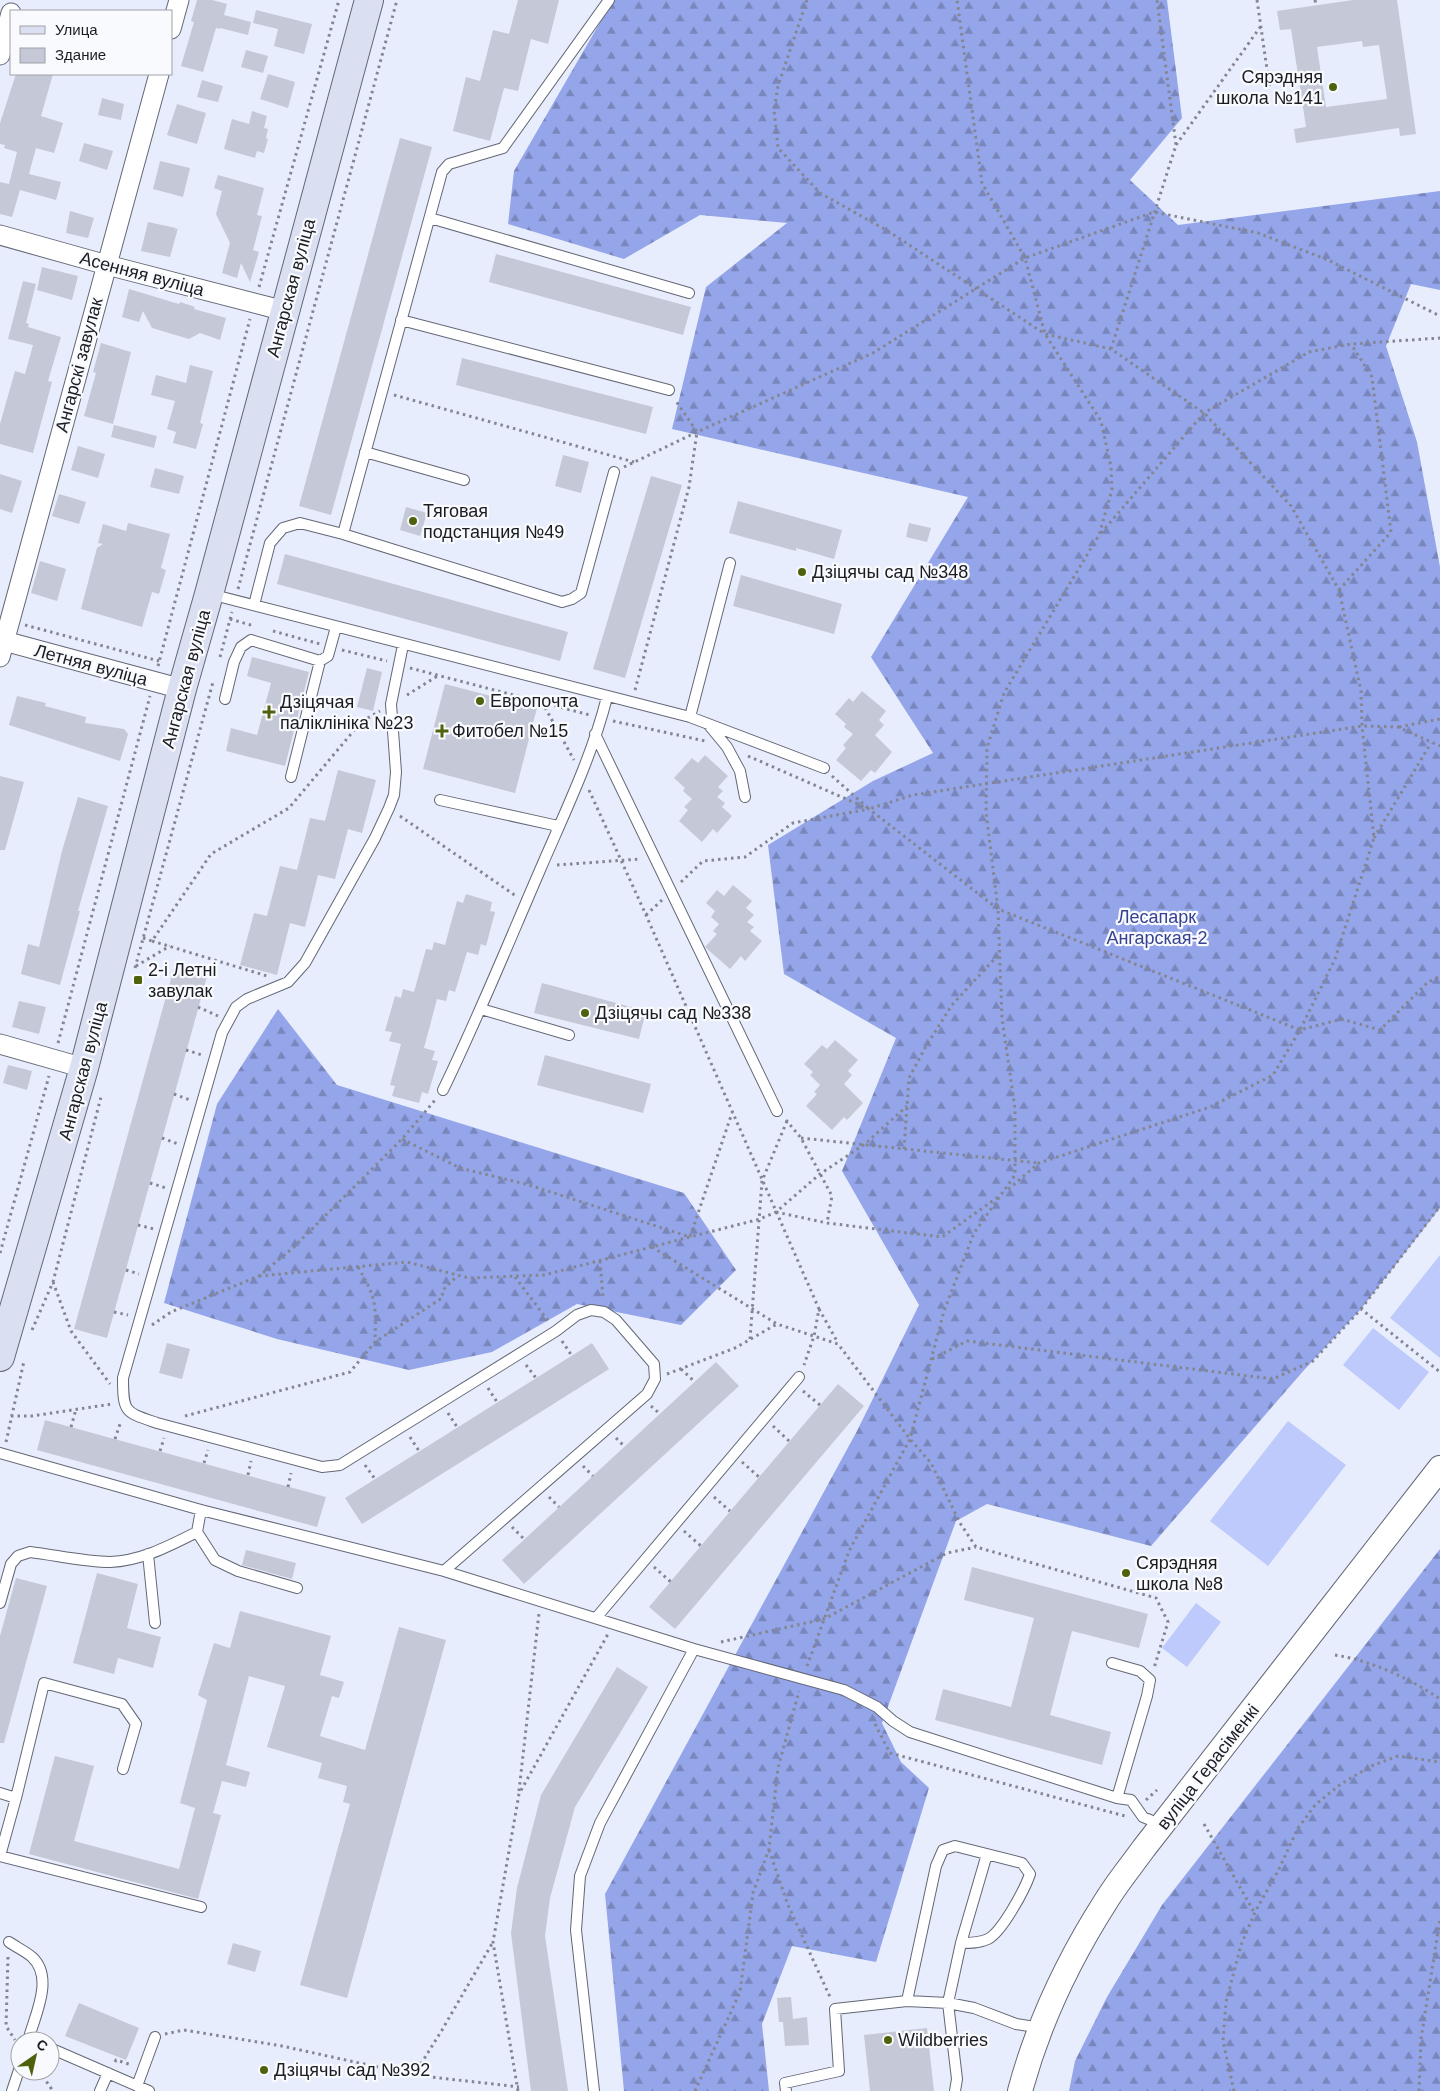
<svg xmlns="http://www.w3.org/2000/svg" width="1440" height="2091" font-family="Arial,sans-serif">
	<style>
		.forest { fill: url(#forest-firs) }
		.garden { fill: #bdcafb }
		.building { fill: #c4c8d7; fill-rule: evenodd }
		.lines { fill: none; stroke-linecap: round; stroke-linejoin: round }
		.service-casing { stroke: #636775; stroke-width: 12 }
		.minor-casing { stroke: #636775; stroke-width: 21 }
		.tertiary-casing { stroke: #636775; stroke-width: 26 }
		.secondary-casing { stroke: #636775; stroke-width: 30 }
		.path { stroke: #838691; stroke-width: 3; stroke-dasharray: 2.5 4; stroke-linecap: butt }
		.service { stroke: #fff; stroke-width: 10 }
		.minor { stroke: #fff; stroke-width: 19 }
		.tertiary { stroke: #fff; stroke-width: 24 }
		.secondary { stroke: #dadff2; stroke-width: 28 }
		.poi-dot { fill: #4e620d; stroke: #f9fafe; stroke-width: 2 }
		.labels { text-anchor: middle; stroke-width: 4.5; stroke-linejoin: round; paint-order: stroke }
		.poi-label { font-size: 18px; fill: #1b1c22; stroke: #f9fafe; text-anchor: start }
		.street-label { font-size: 18px; fill: #1b1c22; stroke: #f9fafe }
		.park-label { font-size: 18px; fill: #374291; stroke: #f9fafe }
	</style>
	<defs>
		<pattern id="forest-firs" width="22" height="20" patternUnits="userSpaceOnUse" patternTransform="scale(1.25)"><rect width="22" height="20" fill="#94a5e9"/><path d="M5 1l3.5 6h-7zM16 11l3.5 6h-7z" fill="#7886bc"/></pattern>
	</defs>
	<rect width="100%" height="100%" fill="#e8edfd"/>
	<path class="forest" d="M613,0H1167L1182,118L1130,180L1178,225L1440,191V290L1411,284L1386,346L1417,442L1440,567V1208L1361,1309L1305,1369L1151,1546L987,1504L956,1521L882,1723L901,1762L929,1788L876,1962L792,1946L762,2024L769,2091H624L605,1894L857,1431L919,1305L842,1171L896,1038L784,974L768,845L873,781L933,753L871,657L968,497L672,429L706,287L787,223L700,215L624,259L508,224L514,171Z
		M278,1009L337,1085L684,1193L736,1270L681,1325L577,1304L492,1352L409,1370L277,1339L164,1303L217,1104Z
		M1440,1549V2091H1069L1075,2061L1107,1997L1162,1905Z"/>
	<path class="garden" d="M1440,1255V1358L1390,1318Z
		M1373,1328L1429,1372L1399,1410L1343,1365Z
		M1288,1421L1346,1465L1268,1566L1210,1521Z
		M1196,1603L1221,1622L1187,1667L1162,1648Z"/>
	<path class="building" d="M197,0H212L227,4L224,15L251,22L248,35L220,28V29L216,28L203,72L181,66L194,22L191,21Z
		M518,0H559L548,44L531,39L518,91L504,88L490,141L453,131L466,77L480,81L493,30L509,34Z
		M1353,0H1397L1416,134L1400,136L1399,128L1296,143L1294,129L1306,127L1291,29L1280,30L1277,11ZM1362,41L1363,47L1379,45L1387,99L1326,107L1317,47Z
		M256,10L312,24L304,54L274,46L278,29L253,23Z
		M246,50L268,56L263,73L241,67Z
		M16,74H53L41,116L63,123L54,153L36,148L29,174L61,182L56,200L20,190L12,217L0,214V182L9,184L17,152L4,148L5,145L0,144V123Z
		M268,74L295,82L288,108L260,99Z
		M202,80L223,86L218,102L197,97Z
		M102,98L124,104L121,120L98,115Z
		M177,104L206,113L197,144L167,135Z
		M252,111L267,116L264,128L268,129L266,138L268,139L264,153L257,151L255,158L224,149L232,119L249,124Z
		M400,138L432,147L331,515L299,506Z
		M84,143L113,151L107,170L79,161Z
		M160,161L190,168L183,197L153,189Z
		M218,175L264,188L257,215L262,216L253,250L259,252L250,282L241,263L237,278L222,273L230,243L216,214L222,191L214,188Z
		M70,211L94,218L88,238L66,233Z
		M148,222L176,228L175,230L178,228L170,257L141,251Z
		M496,254L691,307L683,335L489,282Z
		M42,267L78,276L72,300L37,290Z
		M23,281L36,284L26,323L29,324L28,327L61,337L48,381L52,382L33,453L0,444V424L15,371L25,374L33,345L8,339Z
		M129,289L179,304L180,302L195,307L194,309L226,318L220,340L200,333L189,339L152,328L143,311L139,322L122,317Z
		M101,343L131,352L113,424L84,416L96,373L93,372Z
		M462,358L653,407L646,434L456,385Z
		M190,365L213,371L200,423L203,424L196,449L173,443L176,432L167,429L175,401L151,395L156,375L186,383Z
		M114,425L157,436L154,448L111,437Z
		M78,446L105,454L98,478L71,470Z
		M563,455L589,462L581,493L555,486Z
		M155,468L184,476L179,494L150,487Z
		M0,474L22,481L12,513L0,509Z
		M651,476L682,485L625,678L593,669Z
		M59,494L86,502L79,524L52,516Z
		M738,501L842,530L834,559L796,548V551L729,533Z
		M406,507L427,513L420,536L400,530Z
		M128,523L170,534L161,568L166,570L159,594L152,592L142,627L81,609L97,548L103,544L98,543L103,524L126,531Z
		M909,523L931,528L927,542L906,537Z
		M285,554L568,632L560,661L277,584Z
		M40,561L66,569L57,601L31,593Z
		M741,575L842,604L834,634L733,606Z
		M252,657L309,672L285,766L226,751L231,728L257,735L271,683L247,676Z
		M367,668L382,672L373,711L357,707Z
		M445,684L537,708L515,793L423,769Z
		M862,691L886,711L879,720L884,725L875,735L892,752L875,773L871,770L861,781L836,760L846,748L843,745L853,734L844,727L846,724L835,714L849,698L853,702Z
		M17,696L46,703L45,706L86,717L85,723L124,729L128,734L120,761L9,725Z
		M705,755L728,776L718,787L723,791L717,797L725,803L722,807L732,816L717,833L713,829L702,842L679,821L688,810L684,807L692,799L683,791L685,788L674,778L692,758L698,763Z
		M338,770L376,780L362,833L348,829L335,879L318,875L305,927L290,923L277,975L240,965L254,913L267,916L280,866L297,870L310,818L325,821Z
		M0,776L24,782L5,850H0Z
		M78,797L108,806L78,911H80L60,985L21,974L28,944L39,947L62,851Z
		M733,885L752,901L746,908L754,915L747,922L754,927L750,931L762,941L745,961L741,956L730,969L705,947L717,934L713,931L719,924L711,917L715,911L706,903L717,890L724,896Z
		M466,894L492,902L490,911L495,912L486,946L481,944L478,955L467,952L455,992L449,990L446,1001L437,999L424,1048L435,1051L432,1060L438,1061L428,1094L422,1092L419,1103L392,1096L395,1086L390,1085L401,1044L389,1041L392,1032L385,1031L395,996L401,998L403,989L414,992L426,949L432,950L434,942L445,945L457,901L463,903Z
		M175,964L208,973L107,1338L74,1329Z
		M542,983L646,1011L639,1039L534,1013Z
		M19,1001L46,1007L39,1034L12,1027Z
		M835,1040L858,1060L848,1071L852,1075L844,1084L863,1103L847,1120L844,1117L832,1130L806,1106L817,1094L814,1092L820,1085L810,1075L813,1072L804,1064L822,1045L827,1049Z
		M545,1055L651,1084L643,1113L537,1085Z
		M8,1065L32,1071L27,1090L3,1083Z
		M167,1343L190,1349L182,1379L159,1373Z
		M592,1343L609,1369L362,1524L345,1498Z
		M716,1362L739,1386L524,1584L502,1560Z
		M838,1384L864,1406L675,1629L649,1607Z
		M45,1420L326,1497L317,1527L37,1450Z
		M246,1550L296,1563L292,1579L242,1565Z
		M972,1567L1148,1614L1139,1648L1072,1631L1050,1715L1111,1732L1102,1765L935,1720L943,1689L1011,1707L1034,1618L964,1600Z
		M97,1573L138,1584L127,1628L161,1637L153,1668L118,1658L114,1674L73,1663Z
		M16,1578L47,1586L4,1743H0V1636Z
		M240,1611L331,1636L320,1675L344,1682L339,1698L332,1696L320,1736L365,1750L399,1627L446,1640L347,1998L300,1985L350,1804L343,1802L347,1786L318,1778L322,1763L267,1747L285,1686L249,1676L226,1765L250,1772L246,1787L222,1781L213,1813L221,1815L198,1899L29,1854L55,1756L94,1766L74,1841L179,1869L195,1808L180,1803L207,1700L198,1695L214,1643L230,1648Z
		M617,1667L648,1687L575,1807L550,1898L545,1936L568,2091H531L511,1933L517,1888L541,1795Z
		M233,1943L261,1951L255,1972L227,1964Z
		M791,1997L793,2019L807,2017L809,2045L785,2046L783,2022H779L777,1998Z
		M79,2003L139,2028L126,2060L65,2036Z
		M927,2028L934,2091H870L864,2035Z"/>
	<g class="lines">
		<defs>
			<path id="service" d="M430,218L689,293
				M401,320L669,390
				M365,452L464,480
				M343,534L442,172L449,164L503,148L609,0
				M210,594L690,717L824,768
				M254,605L270,543L283,528L300,523L343,534L562,602L572,599L581,593L614,472
				M403,645L391,704L396,772L394,795L389,808L375,838L305,963L288,982L247,999L236,1007L222,1033L123,1378C123,1413 125,1412 157,1423L322,1467L340,1465L556,1331L577,1315L591,1310L604,1312L616,1320L654,1364L655,1379L647,1394L444,1571
				M225,699L234,662L241,647L251,640L320,661L328,656L336,627
				M690,717L730,563
				M708,724L727,747L740,771L745,797
				M595,734L777,1111
				M291,777L320,661
				M440,800L558,826
				M481,1009L569,1035
				M443,1090C478,1018 508,944 540,870C564,814 592,757 607,697
				M0,1453L201,1510L444,1571L694,1649L844,1690L877,1707L893,1721L910,1732L1117,1798L1131,1800L1143,1817L1162,1825
				M197,1532L215,1560L238,1571L297,1588
				M148,1554L155,1623
				M0,1603L11,1564L18,1556L30,1552C55,1555 86,1562 110,1562C141,1561 169,1546 197,1532L201,1510
				M596,1618L799,1377
				M1112,1663L1140,1671L1150,1680L1147,1696L1117,1798
				M0,1793L16,1798L44,1683L122,1704L136,1724L123,1769
				M16,1798L0,1856L201,1907
				M9,1942C16,1947 25,1951 32,1957C55,1978 34,2017 28,2041
				M907,2001L936,1866L943,1850L955,1846L1022,1863L1030,1874C1025,1889 1002,1932 988,1939C980,1943 970,1943 961,1943
				M50,2048L149,2091
				M137,2086L155,2037
				M12,2091L20,2067
				M100,2091L108,2073
				M594,2091L576,1930L580,1876L600,1823L694,1649
				M786,2091L785,2083L839,2071L835,2009L907,2001L948,2003L974,2008L1016,2024L1041,2028
				M955,2091L957,2079L948,2003L961,1943L987,1854"/>
			<path id="minor" d="M171,29L179,0
				M0,55L11,13
				M0,235L107,265L285,311
				M0,640L182,689
				M0,657L159,74
				M0,1044L84,1068"/>
			<path id="tertiary" d="M1020,2091C1038,2024 1069,1959 1106,1901C1117,1883 1131,1866 1144,1848L1440,1468"/>
			<path id="secondary" d="M0,1357L84,1068L182,689L209,594L369,0"/>
		</defs>
		<use href="#service" class="service-casing"/>
		<use href="#minor" class="minor-casing"/>
		<use href="#tertiary" class="tertiary-casing"/>
		<use href="#secondary" class="secondary-casing"/>
		<path class="path" d="M807,0L778,86L774,110L778,148L820,193L888,231L1045,334L1111,349L1204,413L1291,506L1339,590L1361,691L1362,726L1374,838L1335,959L1300,1030L1273,1075L1210,1107L1039,1163L1005,1192
			M1257,0L1270,90
			M1315,0L1316,5
			M1176,145L1261,26
			M259,287L339,0
			M1111,349L1176,145L1157,0
			M394,395L634,462
			M624,467L697,432L873,353L1025,258L1154,212L1258,233L1328,260L1440,316
			M1101,533L1204,413L1309,352L1351,344L1440,338
			M238,589L397,0
			M1339,590L1391,532L1372,377L1351,344
			M230,619L254,626
			M25,625L159,661
			M273,631L320,644
			M342,650L387,661
			M220,657L232,612
			M158,666L250,319
			M410,668L590,715
			M635,690L689,487L697,432L676,401
			M407,695L439,675
			M542,702L574,760
			M613,721L705,741
			M1399,727L1440,719
			M748,756L869,809L998,909L1300,1030L1342,1019L1380,1030L1427,983L1440,976
			M832,776L869,809L913,795L1362,726L1398,727L1440,746
			M589,790L646,915L819,1309L814,1336L804,1365
			M400,816L516,896
			M1374,838L1431,743
			M557,865L640,859
			M681,882L703,861L745,857L793,823L869,809
			M646,915L662,900
			M143,938L152,941L211,854L289,808L361,722L380,711
			M152,941L267,976
			M136,966L170,946
			M135,968L213,682
			M198,1007L218,1016
			M58,1043L150,696
			M186,1050L202,1055
			M174,1094L190,1100
			M786,1120L801,1138L832,1196L827,1223
			M162,1138L178,1144
			M801,1138L1038,1163
			M402,1139L460,1168L529,1185L690,1237L732,1113
			M904,1149L909,1078L926,1046L952,1005L998,955
			M150,1183L166,1188
			M776,1212L827,1223L942,1237L998,1197
			M138,1225L154,1229
			M652,1247L777,1324L838,1344L910,1439L931,1463L960,1523L976,1547L1156,1598L1168,1622L1154,1668
			M0,1253L49,1076
			M600,1261L603,1298
			M358,1267C377,1299 376,1305 375,1342
			M126,1270L139,1274
			M259,1276L407,1262L469,1278L544,1275L690,1237L760,1219L776,1212L820,1174L865,1144L907,1106
			M515,1277L549,1322
			M53,1282L71,1331L110,1384
			M819,1309L838,1343
			M1361,1309L1440,1206
			M114,1312L128,1315
			M152,1325L171,1312L259,1276L294,1247L402,1139L436,1099
			M32,1330L53,1282L101,1097
			M750,1339L762,1181L787,1121
			M562,1341L572,1356
			M932,1359L967,1341L1273,1379L1313,1361L1361,1309L1440,1372
			M526,1365L536,1378
			M681,1369L695,1382
			M667,1374L735,1348L777,1324
			M488,1388L497,1402
			M803,1391L820,1405
			M651,1406L660,1414
			M448,1413L457,1427
			M11,1416H32L112,1404
			M185,1416L350,1372L375,1342L442,1298L443,1290L457,1276
			M773,1426L789,1441
			M71,1427L76,1409
			M410,1437L419,1451
			M616,1438L625,1447
			M115,1439L121,1421
			M6,1442L24,1361
			M160,1451L164,1438
			M742,1462L759,1477
			M204,1463L208,1450
			M365,1465L375,1479
			M583,1466L593,1476
			M248,1475L251,1461
			M288,1487L291,1473
			M549,1497L559,1507
			M714,1497L730,1511
			M512,1527L524,1539
			M684,1531L701,1546
			M654,1567L671,1582
			M721,1642L824,1619L947,1553L976,1547
			M1335,1655C1372,1661 1409,1678 1440,1699
			M807,1666L849,1551L910,1439L944,1311L974,1233L1015,1175V1109L1002,1018L998,909L986,812L987,748L1004,693L1099,535L1112,490L1111,467L1101,421L1045,334L1025,258L982,183L957,0
			M875,1724L890,1753L1125,1816
			M519,1791L539,1613
			M1146,1800L1157,1790
			M1204,1824L1254,1912
			M769,1850L788,1905L830,1997
			M8,1957L6,2026L15,2040
			M165,2034L184,2030L282,2046L414,2075L519,2087
			M115,2062L116,2060L132,2065
			M39,2071L53,2091
			M414,2075L442,2030L493,1942
			M518,2091L493,1942L519,1794L608,1634
			M695,2091L740,1992L753,1893L769,1849L778,1768L799,1691
			M1234,2091L1223,2041L1226,2002L1241,1945L1255,1912L1278,1871L1298,1828L1316,1804L1341,1784L1371,1766L1398,1756L1440,1762
			M1419,2091L1421,2039L1440,1919"/>
		<use href="#service" class="service"/>
		<use href="#minor" class="minor"/>
		<use href="#tertiary" class="tertiary"/>
		<use href="#secondary" class="secondary"/>
	</g>
	<g class="poi-dot">
		<circle cx="1333" cy="87" r="5"/>
		<circle cx="413" cy="521" r="5"/>
		<circle cx="802" cy="572" r="5"/>
		<circle cx="480" cy="701" r="5"/>
		<path d="M266.5 704.5h5v5h5v5h-5v5h-5v-5h-5v-5h5z"/>
		<path d="M439.5 723.5h5v5h5v5h-5v5h-5v-5h-5v-5h5z"/>
		<rect x="133" y="975" width="10" height="10" rx="2.5"/>
		<circle cx="585" cy="1013" r="5"/>
		<circle cx="1126" cy="1573" r="5"/>
		<circle cx="888" cy="2040" r="5"/>
		<circle cx="264" cy="2070" r="5"/>
	</g>
	<g class="labels">
		<g class="poi-label">
			<text x="1323" y="83" text-anchor="end">Сярэдняя<tspan x="1323" dy="21">школа №141</tspan></text>
			<text x="423" y="517">Тяговая<tspan x="423" dy="21">подстанция №49</tspan></text>
			<text x="812" y="578">Дзіцячы сад №348</text>
			<text x="490" y="707">Европочта</text>
			<text x="280" y="708">Дзіцячая<tspan x="280" dy="21">паліклініка №23</tspan></text>
			<text x="452" y="737">Фитобел №15</text>
			<text x="148" y="976">2-і Летні<tspan x="148" dy="21">завулак</tspan></text>
			<text x="595" y="1019">Дзіцячы сад №338</text>
			<text x="1136" y="1569">Сярэдняя<tspan x="1136" dy="21">школа №8</tspan></text>
			<text x="898" y="2046">Wildberries</text>
			<text x="274" y="2076">Дзіцячы сад №392</text>
		</g>
		<g class="street-label">
			<text transform="translate(142 274) rotate(15)" y="6">Асенняя вуліца</text>
			<text transform="translate(291 288) rotate(-75)" y="6">Ангарская вуліца</text>
			<text transform="translate(79 365) rotate(-75)" y="6">Ангарскі завулак</text>
			<text transform="translate(91 665) rotate(15)" y="6">Летняя вуліца</text>
			<text transform="translate(186 679) rotate(-75)" y="6">Ангарская вуліца</text>
			<text transform="translate(83 1071) rotate(-75)" y="6">Ангарская вуліца</text>
			<text transform="translate(1208 1767) rotate(-52)" y="6">вуліца Герасіменкі</text>
		</g>
		<g class="park-label">
			<text x="1157" y="923">Лесапарк<tspan x="1157" dy="21">Ангарская-2</tspan></text>
		</g>
	</g>
	<rect x="10" y="10" width="162" height="65" fill="#f9fafe" stroke="#a0a1a6"/>
	<rect x="20" y="26" width="25" height="8" fill="#dadff2" stroke="#a0a1a6"/>
	<text x="55" y="35" font-size="15" fill="#1b1c22">Улица</text>
	<rect x="20" y="48" width="25" height="15" fill="#c4c8d7" stroke="#a0a1a6"/>
	<text x="55" y="60" font-size="15" fill="#1b1c22">Здание</text>
	<g transform="translate(35 2056) rotate(34)"><circle r="24" fill="#f9fafe" stroke="#a0a1a6"/>
	<path d="M0-4L9 19L0 12L-9 19Z" fill="#4e620d"/>
	<text y="-8" font-size="14" font-weight="bold" text-anchor="middle" fill="#1b1c22">С</text>
	</g>
</svg>
